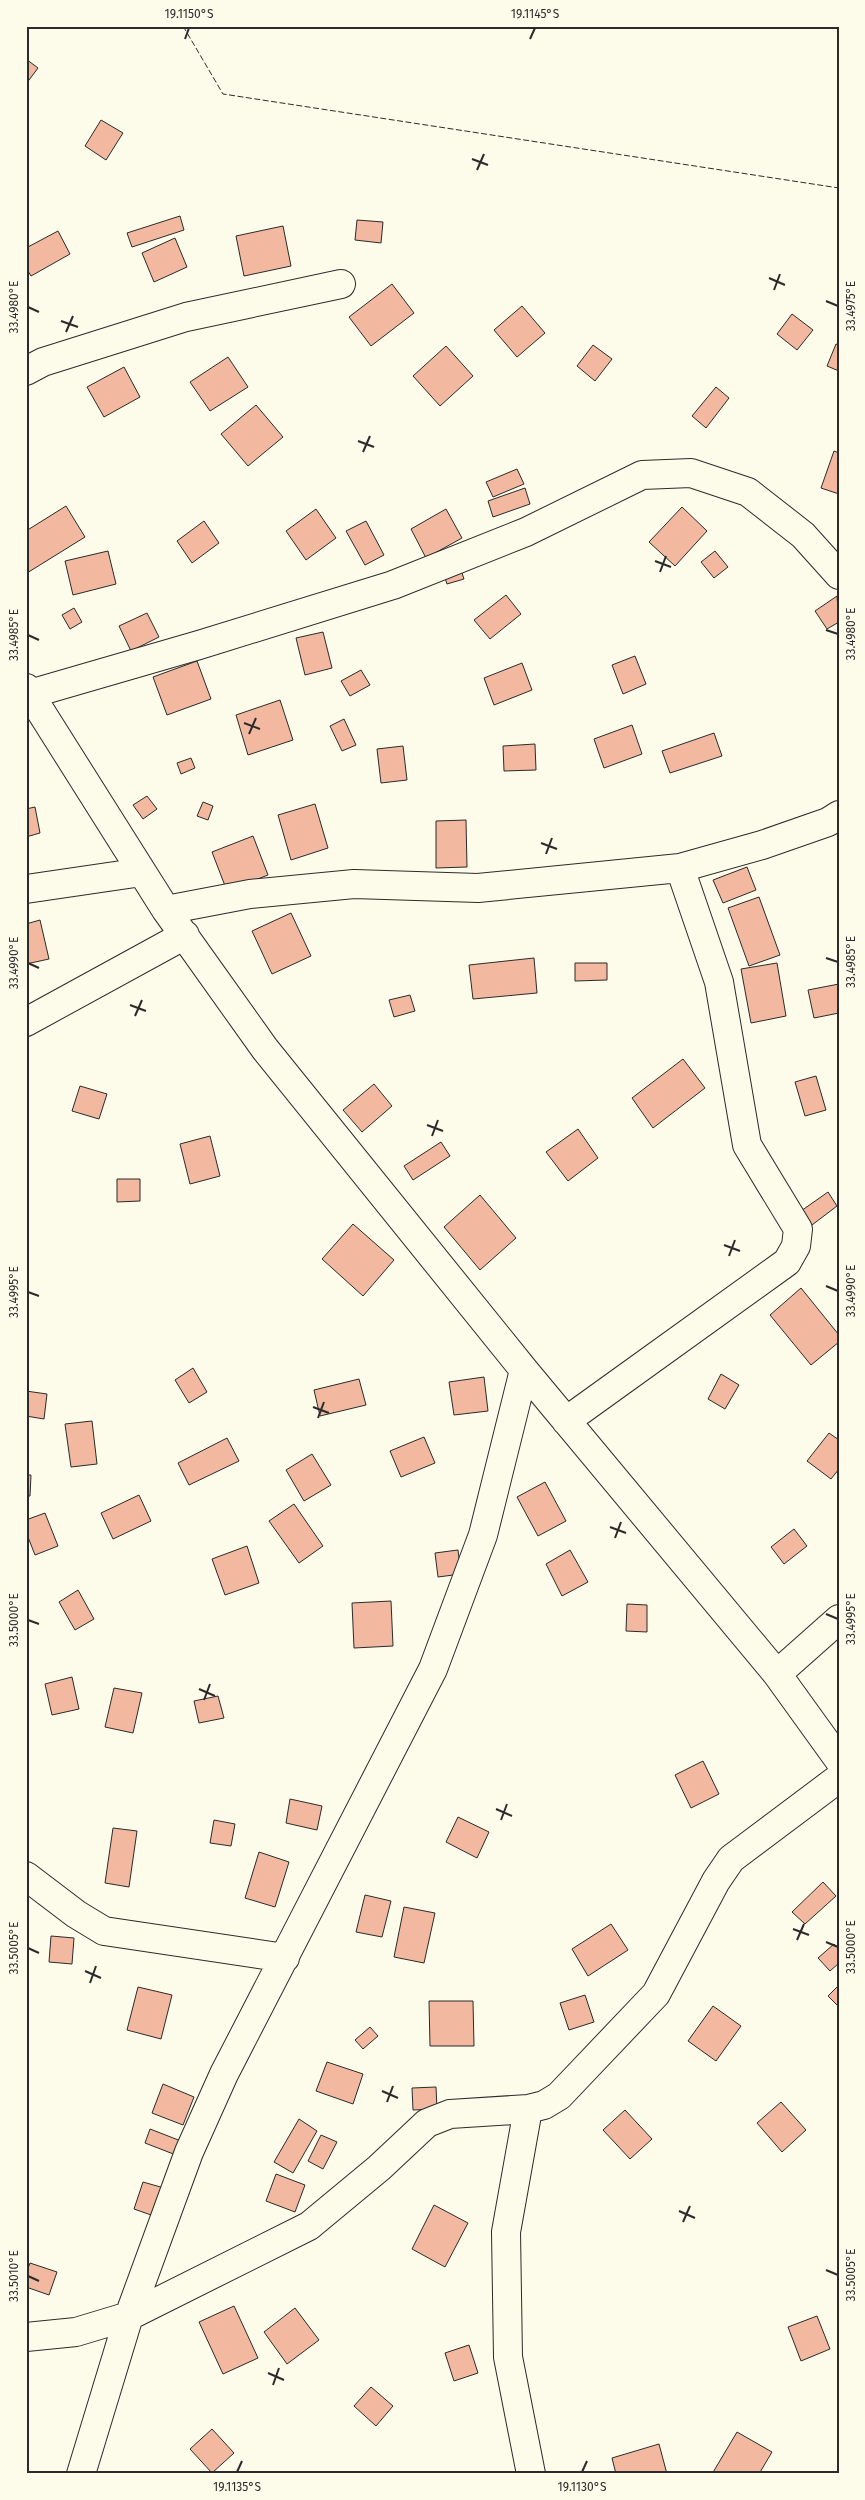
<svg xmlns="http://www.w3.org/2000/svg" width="865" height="2500" font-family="'Fira Sans',sans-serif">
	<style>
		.building { fill: #f2b8a0; stroke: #2b2b2b }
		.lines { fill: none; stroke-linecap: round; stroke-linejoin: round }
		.minor-casing { stroke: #2b2b2b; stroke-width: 30 }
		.minor { stroke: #fdfbea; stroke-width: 28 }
		.fence { stroke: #2b2b2b; stroke-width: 1; stroke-dasharray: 6 2.5; stroke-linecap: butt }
		.ticks { fill: none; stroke: #2b2b2b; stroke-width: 2 }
		.neatline { fill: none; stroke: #2b2b2b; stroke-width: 2 }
		.ticks-label { font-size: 12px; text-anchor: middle; fill: #2b2b2b }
	</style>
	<rect width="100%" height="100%" fill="#fdfbea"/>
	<path class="building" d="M26,59L38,68L26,84Z
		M101,120L123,133L106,160L85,146Z
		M180,216L184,230L132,247L127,233Z
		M357,220L383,222L381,243L355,240Z
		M283,226L291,266L244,276L236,236Z
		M58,231L70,254L31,276L26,268V248Z
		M175,238L187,267L154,282L142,253Z
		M392,284L414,313L371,346L349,317Z
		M522,306L545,333L517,357L494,330Z
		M792,314L813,330L797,350L777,334Z
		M836,344L839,345V371L827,366Z
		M593,345L612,359L595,381L577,366Z
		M446,346L473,376L440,406L413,376Z
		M228,357L248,387L210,411L190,382Z
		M124,367L140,397L104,417L87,387Z
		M716,387L729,398L706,428L692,416Z
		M256,405L283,437L248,466L221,434Z
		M834,451L839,453V494L821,488Z
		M517,469L524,484L493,497L486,482Z
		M525,488L530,504L493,517L488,501Z
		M66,506L85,537L27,573L26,531Z
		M682,507L707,531L675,566L649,542Z
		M316,509L336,538L306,560L286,531Z
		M446,509L462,538L426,558L411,529Z
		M204,521L219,543L192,563L177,541Z
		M366,521L384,555L365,565L346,531Z
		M108,551L116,584L73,595L65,561Z
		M715,551L728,567L714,578L701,562Z
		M459,564L464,579L447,584L442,569Z
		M506,595L521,614L490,639L474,620Z
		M837,596L839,622L827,629L815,611Z
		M74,608L82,622L70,629L62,615Z
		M147,613L159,637L131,651L119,626Z
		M323,632L332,668L305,675L296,638Z
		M635,656L646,684L623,694L612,665Z
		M197,661L211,699L167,715L153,677Z
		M522,663L532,690L494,705L484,678Z
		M361,670L370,685L350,696L341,681Z
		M280,700L293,740L248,755L236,715Z
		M344,719L356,745L342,751L330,726Z
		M632,725L642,754L604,768L594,739Z
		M714,733L722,756L670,773L662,751Z
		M535,744L536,770L504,771L503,746Z
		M403,746L407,780L381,783L377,749Z
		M191,758L195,768L181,774L177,763Z
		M147,796L157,809L143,819L133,805Z
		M203,802L213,806L208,820L197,816Z
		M315,804L328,848L291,860L278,815Z
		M35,807L40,833L26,837V809Z
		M466,820L467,867L436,868V821Z
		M253,836L268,875L227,891L212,852Z
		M747,867L756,890L723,903L713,880Z
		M759,897L780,955L749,966L728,908Z
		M291,913L311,956L272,974L252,931Z
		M40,920L49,959L26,964V924Z
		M534,958L537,993L473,999L469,965Z
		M575,963H607V980L575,981Z
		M777,963L786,1016L751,1023L741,969Z
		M839,984V1013L814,1018L808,990Z
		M410,995L415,1011L394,1017L389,1000Z
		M683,1059L705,1088L653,1128L632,1098Z
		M816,1076L826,1110L805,1116L795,1082Z
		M374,1084L392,1106L362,1132L343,1110Z
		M80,1086L107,1094L99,1119L72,1111Z
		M578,1129L598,1158L568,1181L546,1152Z
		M210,1136L220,1176L190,1184L180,1144Z
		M441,1142L450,1156L413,1180L404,1166Z
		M117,1179H140V1201L117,1202Z
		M828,1192L837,1206L812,1225L801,1211Z
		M480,1195L516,1238L480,1270L444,1227Z
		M353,1224L394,1260L363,1296L322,1259Z
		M801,1288L839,1335V1342L811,1365L770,1315Z
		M193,1368L207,1392L189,1403L175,1380Z
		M721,1374L739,1385L725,1409L708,1399Z
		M484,1377L488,1411L454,1415L449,1382Z
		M359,1379L366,1405L320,1416L314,1390Z
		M26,1391L47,1394L44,1419L26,1416Z
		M92,1421L97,1464L71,1467L65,1424Z
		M829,1433L839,1440V1469L831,1479L807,1461Z
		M424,1437L435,1463L401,1477L390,1451Z
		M227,1438L239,1461L189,1485L178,1463Z
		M312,1454L331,1485L304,1501L286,1470Z
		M26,1475H31L30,1496H26Z
		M545,1482L566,1521L538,1536L517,1497Z
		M139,1495L151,1521L113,1539L101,1513Z
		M294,1504L323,1546L299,1563L269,1521Z
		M45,1513L58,1546L35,1555L26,1532V1520Z
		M794,1529L807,1546L784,1564L771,1547Z
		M247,1546L259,1583L225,1595L212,1559Z
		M458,1550L461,1574L438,1577L435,1553Z
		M570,1550L588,1582L562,1596L546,1564Z
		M78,1590L94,1619L75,1630L59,1602Z
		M391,1601L393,1646L354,1648L352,1603Z
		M627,1604L647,1605V1632L626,1631Z
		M72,1677L79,1709L52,1715L45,1684Z
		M114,1688L142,1693L133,1733L105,1727Z
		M218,1696L224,1718L199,1723L194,1701Z
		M703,1761L719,1794L691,1808L675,1775Z
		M290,1799L322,1806L317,1830L286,1823Z
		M458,1817L489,1832L477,1858L446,1842Z
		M214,1820L235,1824L231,1846L210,1843Z
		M113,1828L137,1831L129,1887L105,1883Z
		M259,1852L289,1862L275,1907L245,1898Z
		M823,1882L836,1896L805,1924L792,1912Z
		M365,1895L391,1901L382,1937L356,1932Z
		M404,1907L435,1913L424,1963L394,1957Z
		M611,1924L628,1950L588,1976L572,1949Z
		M51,1936L74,1938L72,1964L49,1962Z
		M834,1944L839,1949V1963L830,1971L818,1958Z
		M839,1985V2007L828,1996Z
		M138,1987L172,1995L161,2039L127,2030Z
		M585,1995L594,2022L569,2030L560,2003Z
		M429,2001H473L474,2046H430Z
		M713,2006L741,2026L716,2061L688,2041Z
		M370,2027L378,2036L363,2049L355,2040Z
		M327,2062L363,2074L353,2104L316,2091Z
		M163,2084L194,2097L183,2125L152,2113Z
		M436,2087L437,2109L413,2110L412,2088Z
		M781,2102L806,2130L782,2152L757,2123Z
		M625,2110L652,2139L630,2159L603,2130Z
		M299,2119L317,2131L293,2173L274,2162Z
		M150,2129L181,2141L176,2155L145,2143Z
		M321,2135L337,2142L323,2169L308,2161Z
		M276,2174L305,2185L295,2212L266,2201Z
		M143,2182L164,2188L154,2216L134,2209Z
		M434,2205L468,2223L445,2267L412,2249Z
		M30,2263L57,2272L49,2295L26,2287V2274Z
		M234,2306L258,2358L223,2374L199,2322Z
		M295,2308L319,2340L287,2364L264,2332Z
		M817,2316L830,2349L801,2361L788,2327Z
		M469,2345L478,2373L454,2381L445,2353Z
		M371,2387L393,2406L376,2426L354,2406Z
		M212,2429L234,2453L212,2473L190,2449Z
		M737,2432L772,2452L759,2474H712Z
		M659,2444L667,2474H616L612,2458Z"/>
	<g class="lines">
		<defs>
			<path id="minor" d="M26,371L43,362L186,317L341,284
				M26,688L166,910L265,1049L524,1370L777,1674L839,1760
				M30,694L199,645L393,585L526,532L642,475L691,473L748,492L803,535L839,575
				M26,889L142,872
				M166,910L250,894L354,884L478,888L680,868L762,845L828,822L839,815
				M26,1022L185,935
				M566,1421L787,1262L796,1246L798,1229L747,1145L719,982L680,868
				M777,1674L839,1619
				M26,1876L76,1914L104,1931L285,1958
				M528,2109L506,2232L508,2357L531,2474
				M26,2337L76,2332L129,2316L309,2226L379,2168L427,2123L450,2114L528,2109L544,2105L559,2096L656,1994L716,1881L731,1859L839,1778
				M81,2474L129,2316L189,2152L224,2074L433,1669L483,1535L524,1370"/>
		</defs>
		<use href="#minor" class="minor-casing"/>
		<use href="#minor" class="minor"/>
		<path class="fence" d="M183,26L223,94L839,188"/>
	</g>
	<path class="ticks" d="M185,39L189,28M530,39L535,28M472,159L488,165M477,170L484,154M769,278L785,285M774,290L780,274M826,301L838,306M28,307L39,312M61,321L78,327M66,332L73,316M358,441L374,447M363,452L370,436M655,561L671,567M660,572L666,556M826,630L838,634M28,635L39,640M244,723L260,729M249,734L256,718M541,843L557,849M546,854L552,838M826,958L838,962M28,963L39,968M130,1005L146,1011M135,1016L142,1000M427,1125L443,1131M432,1136L438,1120M724,1245L740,1251M729,1256L735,1240M826,1286L838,1291M28,1292L39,1296M313,1407L329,1413M318,1418L324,1402M610,1527L626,1533M615,1538L621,1522M826,1614L838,1619M28,1620L39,1624M199,1689L215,1696M204,1700L210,1684M496,1809L512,1816M501,1820L507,1804M793,1929L809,1935M797,1940L804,1924M826,1942L838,1947M28,1948L39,1953M85,1971L101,1978M90,1983L96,1966M382,2091L398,2098M387,2102L393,2086M679,2211L695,2218M683,2222L690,2206M826,2270L838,2275M28,2276L39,2281M268,2373L284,2380M273,2385L279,2368M237,2472L242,2461M582,2472L587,2461"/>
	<rect width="865" height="2500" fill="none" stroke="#fdfbea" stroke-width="55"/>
	<rect x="28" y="28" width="810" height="2444" class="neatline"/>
	<g class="ticks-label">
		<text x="189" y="18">19.1150°S</text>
		<text x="535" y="18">19.1145°S</text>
		<text transform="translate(851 306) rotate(-90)" y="4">33.4975°E</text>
		<text transform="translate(14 307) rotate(-90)" y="4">33.4980°E</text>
		<text transform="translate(851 634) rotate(-90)" y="4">33.4980°E</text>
		<text transform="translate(14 635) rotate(-90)" y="4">33.4985°E</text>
		<text transform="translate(851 962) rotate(-90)" y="4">33.4985°E</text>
		<text transform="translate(14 963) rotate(-90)" y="4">33.4990°E</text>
		<text transform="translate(851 1291) rotate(-90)" y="4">33.4990°E</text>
		<text transform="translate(14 1292) rotate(-90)" y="4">33.4995°E</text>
		<text transform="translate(851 1619) rotate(-90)" y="4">33.4995°E</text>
		<text transform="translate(14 1620) rotate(-90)" y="4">33.5000°E</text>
		<text transform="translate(851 1947) rotate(-90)" y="4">33.5000°E</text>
		<text transform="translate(14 1948) rotate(-90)" y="4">33.5005°E</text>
		<text transform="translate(851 2275) rotate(-90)" y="4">33.5005°E</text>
		<text transform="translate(14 2276) rotate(-90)" y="4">33.5010°E</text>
		<text x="237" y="2491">19.1135°S</text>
		<text x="582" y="2491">19.1130°S</text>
	</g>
</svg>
